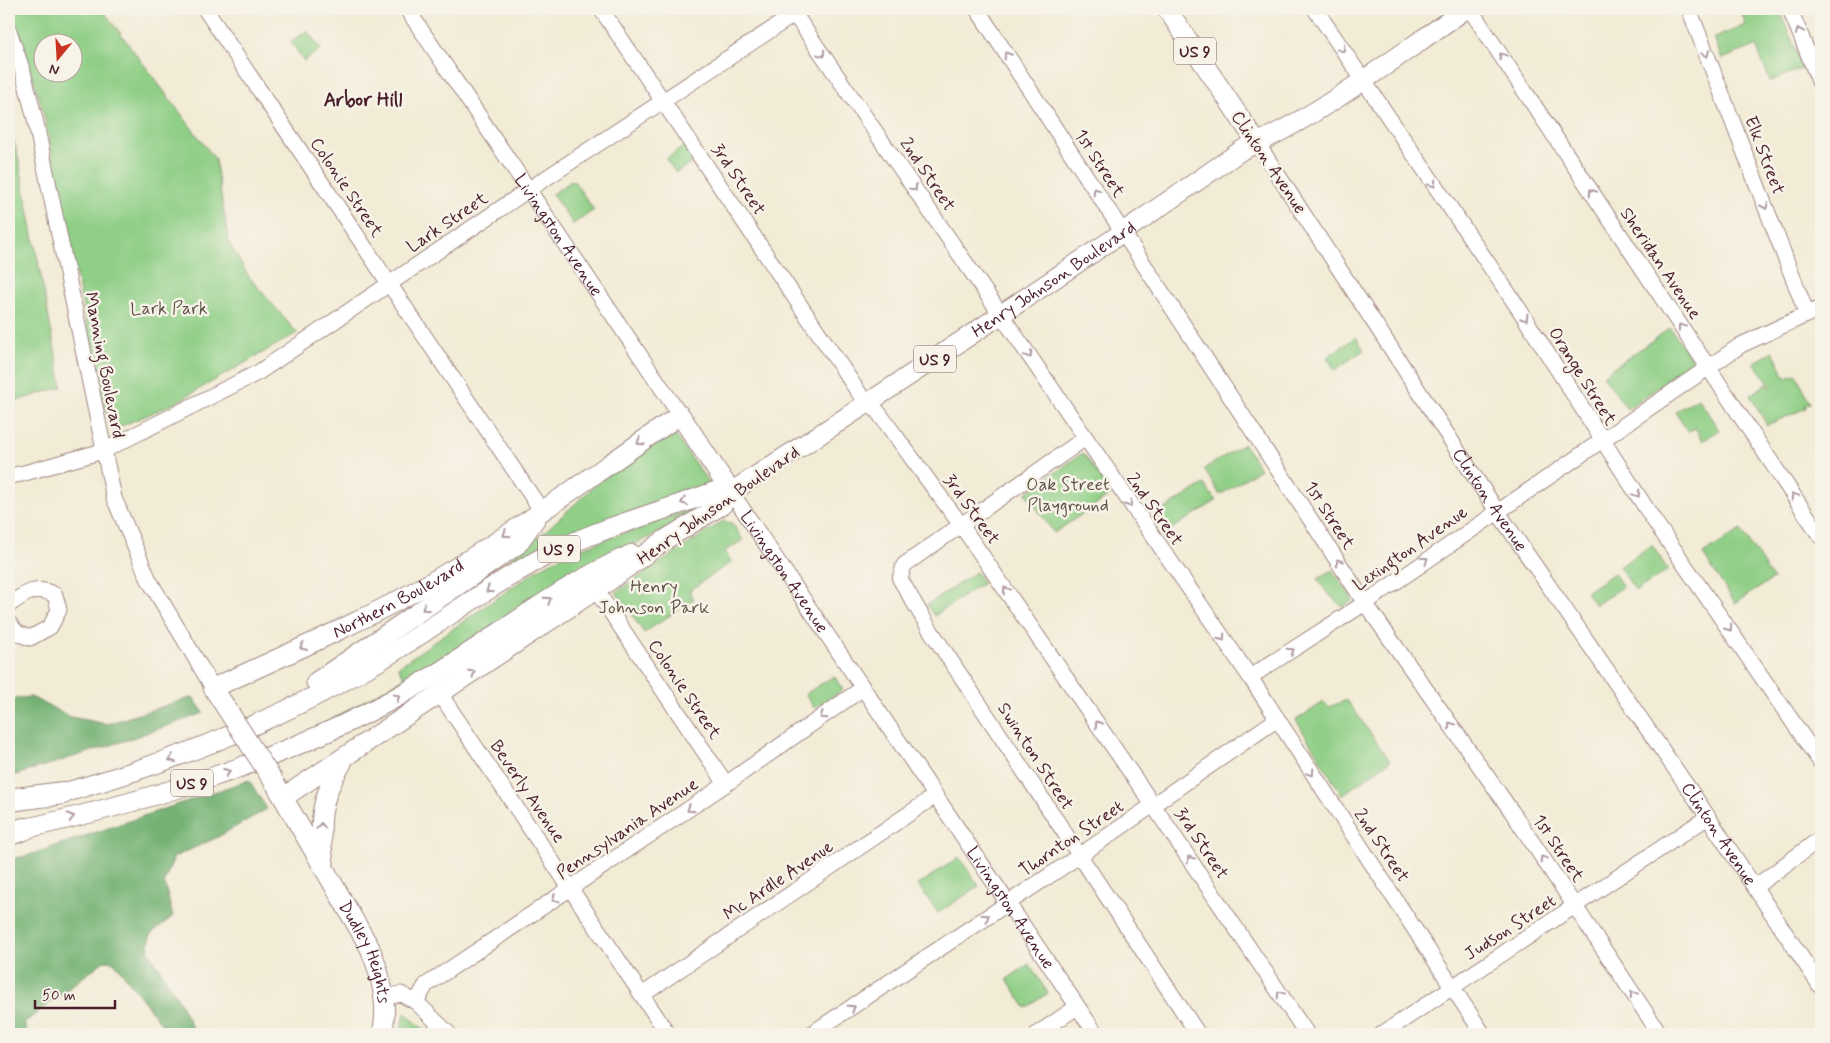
<svg xmlns="http://www.w3.org/2000/svg" width="1830" height="1043" font-family="Mynerve,sans-serif">
	<style>
		.green { fill: #8fcf86; stroke: #6c7758; fill-rule: evenodd }
		.forest { fill: #73b273; stroke: #5e684f }
		.lines { fill: none; stroke-linecap: round; stroke-linejoin: round }
		.minor-casing { stroke: #9e8580; stroke-width: 17 }
		.major-casing { stroke: #9e8580; stroke-width: 21 }
		.highway-casing { stroke: #9e8580; stroke-width: 24 }
		.minor { stroke: #fff; stroke-width: 15 }
		.major { stroke: #fff; stroke-width: 19 }
		.highway { stroke: #fff; stroke-width: 22 }
		.major-bridge-casing { stroke: #9e8580; stroke-width: 21; stroke-linecap: butt }
		.major-bridge { stroke: #fff; stroke-width: 19 }
		.oneway { stroke: #ae9aa0 }
		.labels { text-anchor: middle; stroke-width: 5; stroke-linejoin: round; paint-order: stroke }
		.shield { fill: #f7f3e8; stroke: #7e5f64; stroke-width: 1 }
		.shield-label { font-size: 16px; font-weight: bold; fill: #4a1f2b }
		.street-label { font-size: 18px; fill: #4a1f2b; stroke: #f7f3e8 }
		.park-label { font-size: 18px; fill: #5f5446; stroke: #f7f3e8 }
		.neighbourhood-label { font-size: 19px; font-weight: bold; fill: #4a1f2b; stroke: #f7f3e8 }
	</style>
	<rect width="100%" height="100%" fill="#f7f3e8"/>
	<filter id="ink" filterUnits="userSpaceOnUse"><feTurbulence type="fractalNoise" baseFrequency=".02" numOctaves="2"/><feDisplacementMap in="SourceGraphic" scale="10" xChannelSelector="R" yChannelSelector="G"/><feConvolveMatrix kernelMatrix="1 2 1 2 8 2 1 2 1" color-interpolation-filters="sRGB"/></filter>
	<filter id="wash" filterUnits="userSpaceOnUse"><feTurbulence type="fractalNoise" baseFrequency=".0096" numOctaves="4" result="noise"/><feDisplacementMap in="SourceGraphic" scale="20" xChannelSelector="R" yChannelSelector="G"/><feGaussianBlur stdDeviation="1.12" result="paint"/><feColorMatrix in="noise" values="0 0 0 0 0 0 0 0 0 0 0 0 0 0 0 0 0 1.4 0 .05"/><feComposite in="paint" operator="in"/></filter>
	<g filter="url(#wash)">
		<rect width="100%" height="100%" fill="#f2ebd5"/>
		<path class="green" d="M10,9H102L215,159L229,243L249,277L297,333L175,403L112,430L97,377L43,110ZM42,42H72V72H42Z
			M1740,9H1779L1803,68L1770,81L1756,46L1722,59L1714,38L1746,25Z
			M307,31L321,49L304,61L291,42Z
			M9,121L19,161L62,387L9,403Z
			M685,146L695,161L676,173L666,159Z
			M573,180L594,210L573,224L552,194Z
			M1670,328L1694,362L1627,409L1603,375Z
			M1356,337L1364,350L1335,370L1327,357Z
			M1773,351L1785,377L1796,374L1810,403L1805,405L1806,408L1767,425L1750,395L1767,384L1769,388L1771,387L1754,363Z
			M1698,398L1719,430L1703,441L1695,428L1688,432L1675,412Z
			M673,432L711,486L593,527L514,559L511,556L540,536L601,480Z
			M1244,444L1260,469L1220,495L1204,469Z
			M1083,453L1112,494L1054,533L1026,493Z
			M1204,484L1216,501L1168,531L1157,514Z
			M715,500L683,522L579,569L420,677L318,727L405,678L398,667L537,570L566,554Z
			M723,521L732,523L743,540L725,551L731,562L689,591L694,599L644,633L616,592Z
			M1741,530L1773,579L1735,603L1703,554Z
			M1652,545L1668,570L1636,591L1619,567Z
			M1332,570L1353,600L1343,607L1327,593L1318,579Z
			M976,572L983,583L934,616L927,605Z
			M1614,573L1623,587L1595,605L1586,592Z
			M834,676L843,690L814,708L805,694Z
			M1347,700L1390,761L1342,795L1296,720L1324,702L1329,707Z
			M959,857L979,886L938,913L918,885Z
			M1029,964L1048,993L1026,1008L1007,979Z
			M405,1013L429,1034H400Z"/>
		<path class="forest" d="M31,697L71,717L107,724L193,697L204,713L112,745L9,777V699Z
			M249,780L267,809L216,838L174,857L164,882L173,916L151,934L148,950L181,1004L195,1034H169L114,962L104,961L24,1023L28,1034H9V859L26,856Z"/>
	</g>
	<g filter="url(#ink)">
		<g class="lines">
			<defs>
				<g id="minor">
					<path d="M205,9L541,510"/>
					<path id="s1" d="M407,9L680,415"/>
					<path d="M601,9L861,396L878,412L961,525L1153,805L1307,1034"/>
					<path d="M791,9L1250,677L1483,1034"/>
					<path d="M977,9L1365,603L1512,812L1660,1034"/>
					<path d="M1315,9L1519,309L1653,519L1821,763"/>
					<path d="M1470,9L1821,537"/>
					<path d="M1689,9L1807,314"/>
					<path d="M1790,9L1821,86"/>
					<path d="M9,31L23,72L35,119L114,498L149,580L213,688"/>
					<path id="s2" d="M1257,143L1497,511L1698,802L1821,987"/>
					<path d="M1084,439L904,565L900,579L929,628L1198,1034"/>
					<path d="M9,476L21,474L103,451L259,372L528,190L801,10"/>
					<path id="s3" d="M731,492L1096,1034"/>
					<path d="M596,590L726,784"/>
					<path d="M9,605C25,593 36,585 55,595L59,610L50,627L30,638L17,633L9,623"/>
					<path d="M1250,677L1365,603L1741,345L1821,308"/>
					<path d="M440,694L668,1034"/>
					<path d="M1755,887L1821,838"/>
					<path d="M642,995L935,796"/>
					<path d="M384,997L401,994L416,1002L449,1034"/>
					<path d="M416,1002L426,985L726,784L863,688"/>
					<path d="M811,1034L1079,856L1276,720"/>
					<path d="M1037,1034L1077,1007"/>
					<path d="M1382,1034L1708,817"/>
				</g>
				<g id="major">
					<path d="M1167,9L1257,143"/>
					<path d="M316,682L517,545L536,518"/>
					<path id="s4" d="M221,700L213,688C288,654 364,621 435,580C520,530 599,470 680,415L731,492"/>
					<path id="s5" d="M277,787L370,948C381,976 389,1004 382,1034"/>
					<path d="M49,797C163,766 274,723 377,662C437,626 493,582 557,550C606,526 661,512 713,492H731"/>
					<path id="s6" d="M284,797L606,583L666,539L722,505L731,492C903,381 1074,267 1242,150C1322,115 1394,58 1466,9"/>
					<path d="M10,832C142,803 278,763 397,697C478,653 548,591 632,554"/>
					<path d="M324,863C318,823 320,798 342,763"/>
				</g>
				<path id="highway" d="M9,800L63,793
					M9,834L24,829"/>
			</defs>
			<use href="#minor" class="minor-casing"/>
			<use href="#major" class="major-casing"/>
			<use href="#highway" class="highway-casing"/>
			<use href="#minor" class="minor"/>
			<use href="#major" class="major"/>
			<use href="#highway" class="highway"/>
			<defs>
				<path id="major-bridge" d="M221,700L274,782"/>
			</defs>
			<use href="#major-bridge" class="major-bridge-casing"/>
			<use href="#major-bridge" class="major-bridge"/>
		</g>
		<defs><path id="oneway-chevron" d="M-2-3.5L2.5 0L-2 3.5" fill="none" stroke-width="1.6" stroke-linecap="round" stroke-linejoin="round" transform="scale(1.25)"/></defs>
		<g class="oneway">
			<use href="#oneway-chevron" transform="translate(1799 31) rotate(-112)"/>
			<use href="#oneway-chevron" transform="translate(1342 49) rotate(56)"/>
			<use href="#oneway-chevron" transform="translate(822 54) rotate(56)"/>
			<use href="#oneway-chevron" transform="translate(1706 54) rotate(69)"/>
			<use href="#oneway-chevron" transform="translate(1007 55) rotate(-123)"/>
			<use href="#oneway-chevron" transform="translate(1502 56) rotate(-124)"/>
			<use href="#oneway-chevron" transform="translate(1433 184) rotate(56)"/>
			<use href="#oneway-chevron" transform="translate(914 188) rotate(56)"/>
			<use href="#oneway-chevron" transform="translate(1096 191) rotate(-123)"/>
			<use href="#oneway-chevron" transform="translate(1592 192) rotate(-123)"/>
			<use href="#oneway-chevron" transform="translate(1765 206) rotate(68)"/>
			<use href="#oneway-chevron" transform="translate(1525 318) rotate(58)"/>
			<use href="#oneway-chevron" transform="translate(1681 327) rotate(-124)"/>
			<use href="#oneway-chevron" transform="translate(1029 355) rotate(57)"/>
			<use href="#oneway-chevron" transform="translate(640 442) rotate(146)"/>
			<use href="#oneway-chevron" transform="translate(1637 494) rotate(56)"/>
			<use href="#oneway-chevron" transform="translate(1794 496) rotate(-124)"/>
			<use href="#oneway-chevron" transform="translate(684 502) rotate(161)"/>
			<use href="#oneway-chevron" transform="translate(1129 504) rotate(55)"/>
			<use href="#oneway-chevron" transform="translate(506 534) rotate(146)"/>
			<use href="#oneway-chevron" transform="translate(1425 560) rotate(-35)"/>
			<use href="#oneway-chevron" transform="translate(1339 562) rotate(-123)"/>
			<use href="#oneway-chevron" transform="translate(489 590) rotate(147)"/>
			<use href="#oneway-chevron" transform="translate(1006 590) rotate(-124)"/>
			<use href="#oneway-chevron" transform="translate(548 600) rotate(-33)"/>
			<use href="#oneway-chevron" transform="translate(425 608) rotate(145)"/>
			<use href="#oneway-chevron" transform="translate(1729 628) rotate(55)"/>
			<use href="#oneway-chevron" transform="translate(1222 638) rotate(55)"/>
			<use href="#oneway-chevron" transform="translate(303 647) rotate(155)"/>
			<use href="#oneway-chevron" transform="translate(1291 651) rotate(-33)"/>
			<use href="#oneway-chevron" transform="translate(472 673) rotate(-34)"/>
			<use href="#oneway-chevron" transform="translate(397 697) rotate(-29)"/>
			<use href="#oneway-chevron" transform="translate(823 716) rotate(145)"/>
			<use href="#oneway-chevron" transform="translate(1098 724) rotate(-124)"/>
			<use href="#oneway-chevron" transform="translate(1451 725) rotate(-125)"/>
			<use href="#oneway-chevron" transform="translate(172 759) rotate(160)"/>
			<use href="#oneway-chevron" transform="translate(227 772) rotate(-20)"/>
			<use href="#oneway-chevron" transform="translate(1311 773) rotate(56)"/>
			<use href="#oneway-chevron" transform="translate(690 809) rotate(146)"/>
			<use href="#oneway-chevron" transform="translate(71 817) rotate(-14)"/>
			<use href="#oneway-chevron" transform="translate(321 826) rotate(-91)"/>
			<use href="#oneway-chevron" transform="translate(1190 859) rotate(-124)"/>
			<use href="#oneway-chevron" transform="translate(1543 859) rotate(-124)"/>
			<use href="#oneway-chevron" transform="translate(555 899) rotate(146)"/>
			<use href="#oneway-chevron" transform="translate(986 917) rotate(-34)"/>
			<use href="#oneway-chevron" transform="translate(1280 994) rotate(-124)"/>
			<use href="#oneway-chevron" transform="translate(1633 994) rotate(-124)"/>
			<use href="#oneway-chevron" transform="translate(852 1008) rotate(-33)"/>
		</g>
	</g>
	<g class="labels">
		<g class="shield">
			<rect x="1174" y="37.5" width="42" height="27" rx="4"/>
			<rect x="914" y="345.5" width="42" height="27" rx="4"/>
			<rect x="538" y="535.5" width="42" height="27" rx="4"/>
			<rect x="171" y="769.5" width="42" height="27" rx="4"/>
		</g>
		<g class="shield-label">
			<text x="1195" y="57">US 9</text>
			<text x="935" y="365">US 9</text>
			<text x="559" y="555">US 9</text>
			<text x="192" y="789">US 9</text>
		</g>
		<g class="street-label">
			<text transform="translate(1765 155) rotate(69)" y="6">Elk Street</text>
			<text transform="translate(1269 162) rotate(56)" y="6">Clinton Avenue</text>
			<text transform="translate(1100 163) rotate(57)" y="6">1st Street</text>
			<text transform="translate(928 174) rotate(56)" y="6">2nd Street</text>
			<text transform="translate(739 179) rotate(56)" y="6">3rd Street</text>
			<text transform="translate(347 187) rotate(56)" y="6">Colonie Street</text>
			<text transform="translate(447 222) rotate(-34)" y="6">Lark Street</text>
			<text dy="6" stroke="none"><textPath href="#s1" startOffset="272">Livingston Avenue</textPath></text>
			<text transform="translate(1661 263) rotate(56)" y="6">Sheridan Avenue</text>
			<text dy="6" stroke="none"><textPath href="#s6" startOffset="929">Henry Johnson Boulevard</textPath></text>
			<text transform="translate(105 365) rotate(79)" y="6">Manning Boulevard</text>
			<text transform="translate(1583 376) rotate(58)" y="6">Orange Street</text>
			<text dy="6" stroke="none"><textPath href="#s2" startOffset="426">Clinton Avenue</textPath></text>
			<text transform="translate(718 505) rotate(-35)" y="6">Henry Johnson Boulevard</text>
			<text transform="translate(972 509) rotate(54)" y="6">3rd Street</text>
			<text transform="translate(1155 509) rotate(55)" y="6">2nd Street</text>
			<text transform="translate(1330 515) rotate(57)" y="6">1st Street</text>
			<text transform="translate(1410 548) rotate(-35)" y="6">Lexington Avenue</text>
			<text dy="6" stroke="none"><textPath href="#s3" startOffset="96">Livingston Avenue</textPath></text>
			<text dy="6" stroke="none"><textPath href="#s4" startOffset="220">Northern Boulevard</textPath></text>
			<text transform="translate(685 689) rotate(56)" y="6">Colonie Street</text>
			<text transform="translate(1036 756) rotate(57)" y="6">Swinton Street</text>
			<text transform="translate(528 791) rotate(56)" y="6">Beverly Avenue</text>
			<text transform="translate(627 828) rotate(-34)" y="6">Pennsylvania Avenue</text>
			<text dy="6" stroke="none"><textPath href="#s2" startOffset="831">Clinton Avenue</textPath></text>
			<text transform="translate(1071 838) rotate(-34)" y="6">Thornton Street</text>
			<text transform="translate(1202 843) rotate(56)" y="6">3rd Street</text>
			<text transform="translate(1382 845) rotate(56)" y="6">2nd Street</text>
			<text transform="translate(1559 848) rotate(56)" y="6">1st Street</text>
			<text transform="translate(778 880) rotate(-34)" y="6">Mc Ardle Avenue</text>
			<text dy="6" stroke="none"><textPath href="#s3" startOffset="501">Livingston Avenue</textPath></text>
			<text transform="translate(1510 927) rotate(-33)" y="6">Judson Street</text>
			<text dy="6" stroke="none"><textPath href="#s5" startOffset="188">Dudley Heights</textPath></text>
		</g>
		<g class="park-label">
			<text x="169" y="314">Lark Park</text>
			<text x="1068" y="490">Oak Street<tspan x="1068" dy="21">Playground</tspan></text>
			<text x="654" y="592">Henry<tspan x="654" dy="21">Johnson Park</tspan></text>
		</g>
		<g class="neighbourhood-label">
			<text x="363" y="106">Arbor Hill</text>
		</g>
	</g>
	<rect width="1830" height="1043" fill="none" stroke="#f7f3e8" stroke-width="30"/>
	<g transform="translate(58 58) rotate(198)"><circle r="24" fill="#f7f3e8" stroke="#b29e9c"/>
	<path d="M0-4L9 19L0 12L-9 19Z" fill="#c8321e"/>
	<text y="-8" font-size="14" font-weight="bold" text-anchor="middle" fill="#4a1f2b">N</text>
	</g>
	<path d="M35 1000v8h80v-8" fill="none" stroke="#4a1f2b" stroke-width="2.5"/>
	<text x="42" y="1000" font-size="15" fill="#4a1f2b" stroke="#f7f3e8" stroke-width="4" paint-order="stroke">50 m</text>
</svg>
